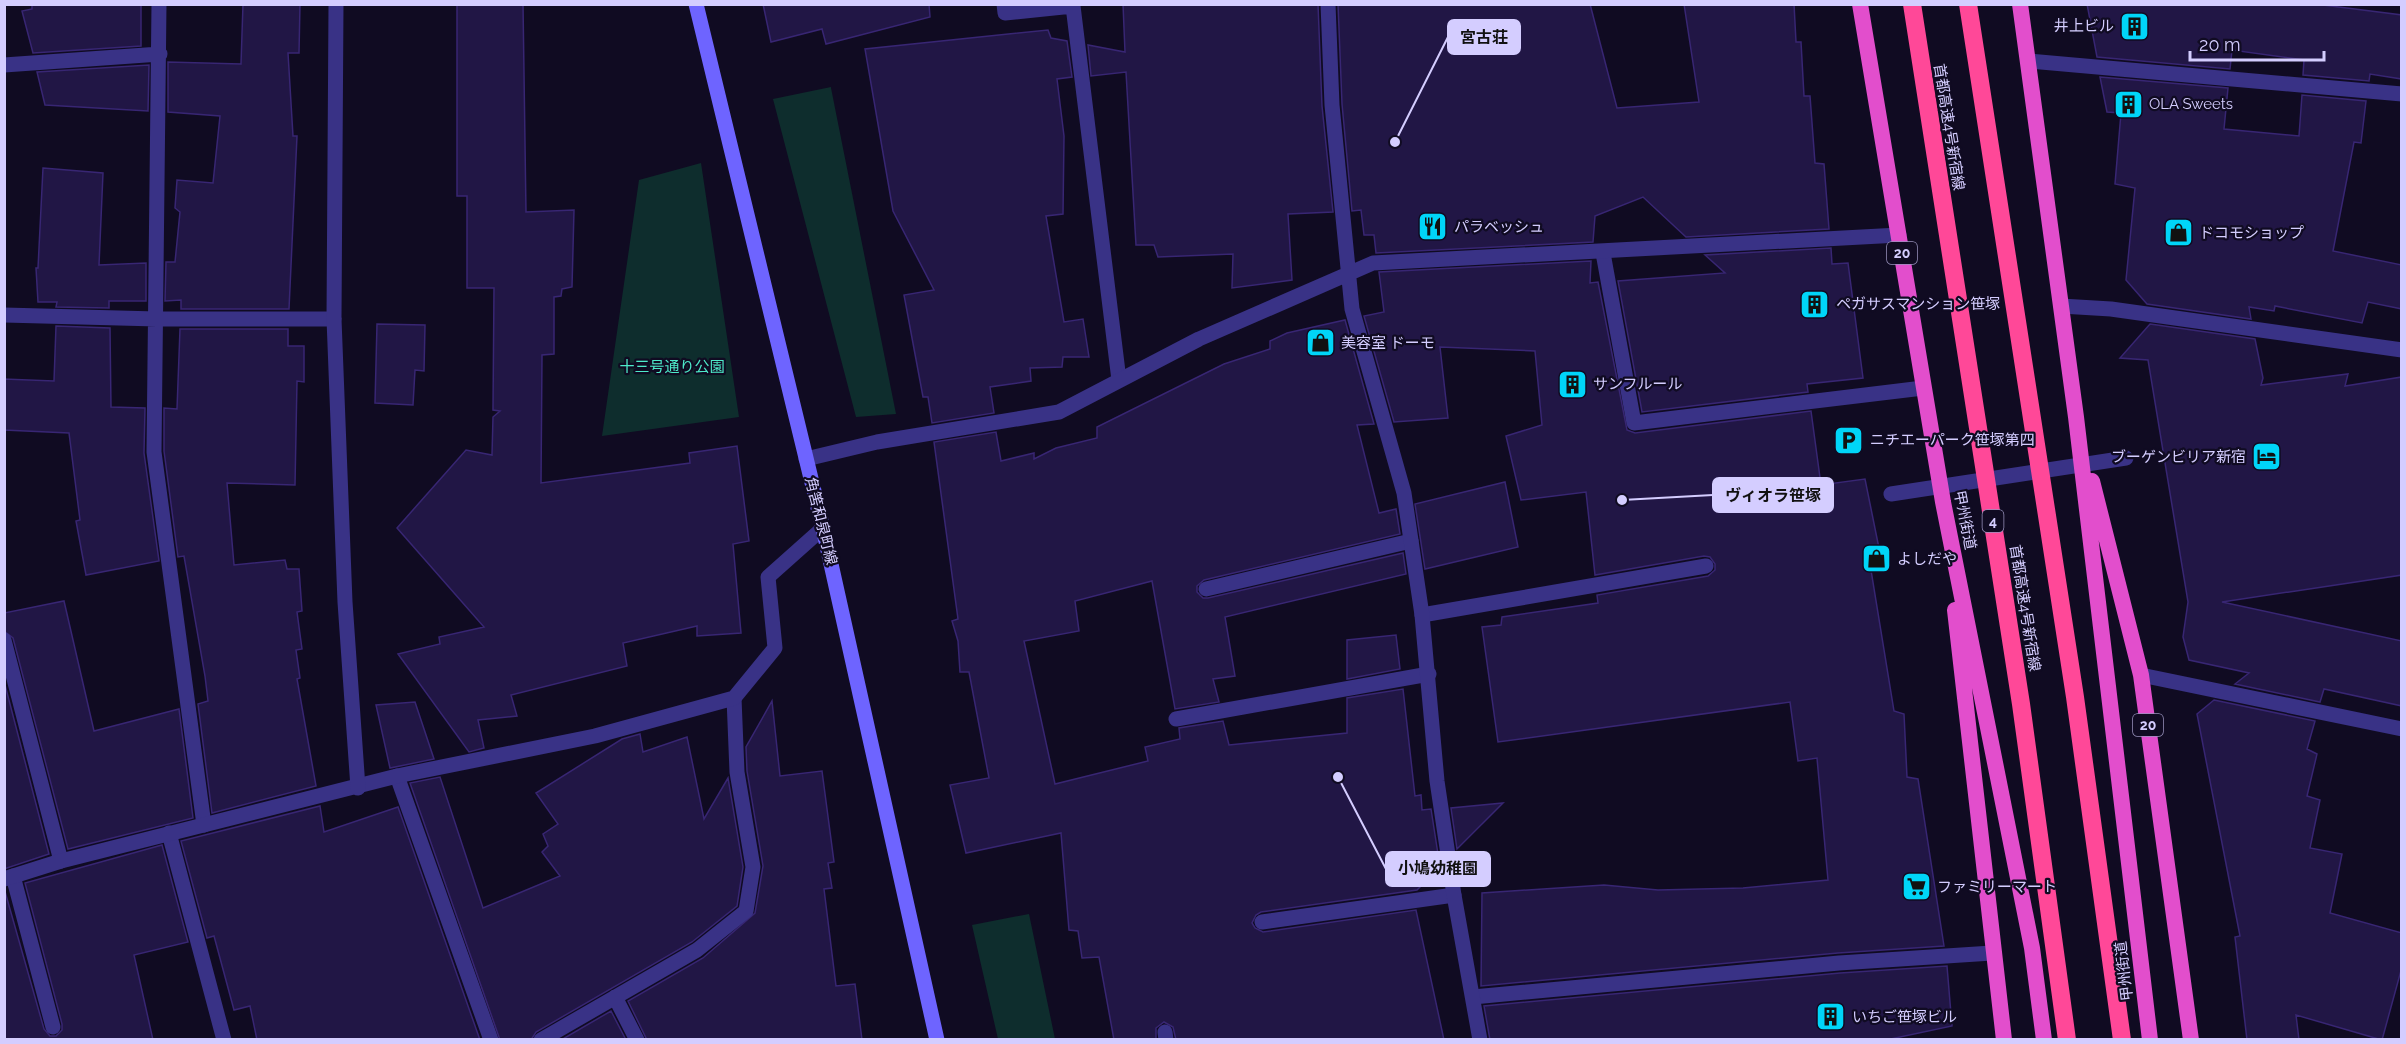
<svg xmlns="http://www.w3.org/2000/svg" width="2406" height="1044" font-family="Raleway,'Noto Sans JP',sans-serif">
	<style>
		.green { fill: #0e2d2d }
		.building { fill: #211645; stroke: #382673; stroke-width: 1.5 }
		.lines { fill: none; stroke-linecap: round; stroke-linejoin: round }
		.service { stroke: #393286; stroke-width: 15 }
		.pedestrian { stroke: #393286; stroke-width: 15 }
		.minor { stroke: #393286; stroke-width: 15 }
		.tertiary { stroke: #393286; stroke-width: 15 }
		.secondary { stroke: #6e64ff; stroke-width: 15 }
		.trunk { stroke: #e24ecc; stroke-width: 16 }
		.motorway { stroke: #ff4898; stroke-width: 18 }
		.labels { text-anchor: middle; stroke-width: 4.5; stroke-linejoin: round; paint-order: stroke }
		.shield { fill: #100b22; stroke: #9993bd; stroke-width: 1.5 }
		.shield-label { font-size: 14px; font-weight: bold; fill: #d4cdff }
		.poi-label { font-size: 15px; fill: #d4cdff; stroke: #100b22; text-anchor: start }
		.street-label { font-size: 15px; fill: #d4cdff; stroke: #100b22 }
		.park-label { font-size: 15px; fill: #4eeac9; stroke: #100b22 }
		.leader { fill: none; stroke: #d4cdff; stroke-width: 2 }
		.callout-dot { fill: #d4cdff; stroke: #100b22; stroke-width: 2 }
		.callout { fill: #d4cdff; stroke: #d4cdff; stroke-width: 2 }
		.callout-label { font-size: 16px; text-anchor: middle; font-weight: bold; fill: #111 }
	</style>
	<rect width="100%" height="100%" fill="#100b22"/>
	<path class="green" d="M831,87V88L896,414L856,417L773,99Z
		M701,163L739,417L602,436L639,180Z
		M1029,914L1055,1039H998L972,925Z"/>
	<path class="building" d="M32,4H141V46L33,53L22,11L32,9Z
		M243,4H300L299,53H288L293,136H297L289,309H181V300L165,301L166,262H175L180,212L175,208L177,180L213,183L220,116L168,112V62L241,64Z
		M457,4H523L526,212L574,210L572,287L562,289L561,296L554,297V354L542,355L541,483L690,463L689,453L737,446L749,541L733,544L741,633L697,636V626L623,643L627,666L511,695L517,716L478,720L484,748L469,752L398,654L440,644L439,637L484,627L397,528L466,450L492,455L493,417L500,411L493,410L494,288H467V196H457Z
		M763,4H929L930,17L826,44L822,29L771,42Z
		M1123,4H1318L1322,106L1333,212L1288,214L1292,280L1232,288L1233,254L1158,257L1154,245H1136L1126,72L1091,76L1088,45L1125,52Z
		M1338,4H1590L1617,108L1699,102L1684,4H1794L1796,42H1801L1804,96H1810L1815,163L1824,164L1829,229L1686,237L1643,197L1595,216L1593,242L1376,253L1374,235H1364L1361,210L1352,211L1342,104Z
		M2087,4H2315L2402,15V79L2370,74L2369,81L2303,75L2304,60L2232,50L2230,69L2097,57Z
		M1048,30L1051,38L1067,41L1072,77L1057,79L1064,136L1063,214L1046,216L1064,322L1083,319L1089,357H1063L1062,367L1030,368L1031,381L990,387L994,413L932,423L928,397H923L904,295L934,290L893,211L865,49Z
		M149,65L148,111L45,105L37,72Z
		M2100,77L2228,88L2224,129L2299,136L2302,95L2366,101L2361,143L2354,142L2333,251L2402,265V309L2368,302L2362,323L2275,306L2274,311L2249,307L2251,319L2147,304L2126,280L2135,188L2115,184L2121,113L2107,112Z
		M43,168L103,173L99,265L146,263V301H109V308L56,307L57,302H38L36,268H38Z
		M1831,248L1832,264L1848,263L1863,378L1807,384L1808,392L1642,412L1618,281L1725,273L1705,255Z
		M1591,261L1590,283L1598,282L1627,430L1635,433L1811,411L1821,485L1865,479L1883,568L1871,570L1894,711L1904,714L1907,777L1918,779L1944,946L1838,953L1481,986L1482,893L1604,885L1658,890L1743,888L1828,880L1817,758L1798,761L1790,702L1498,742L1482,627L1501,625L1502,617L1598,603L1597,595L1708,576L1715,570V564L1710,557L1704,556L1595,575L1586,492L1521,500L1506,436L1542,425L1535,351L1440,347L1448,418L1394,422L1364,316L1384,312L1379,272Z
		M1345,320L1374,424L1357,425L1379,513L1396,509L1400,534L1204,580L1197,586V592L1203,598H1208L1403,553L1406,574L1225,617L1235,676L1213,679L1219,702L1175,709L1152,581L1075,601L1079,631L1024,641L1055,784L1148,761L1145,747L1180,739L1179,728L1223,721L1229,745L1347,733V698L1403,689L1415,796L1421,795L1422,810L1431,809L1440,867L1417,890L1261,912L1256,915L1252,923L1255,928L1263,932L1416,910L1444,1040H1176L1173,1027L1164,1022L1156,1028V1040H1114L1099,957L1082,958L1078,931L1069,930L1061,833L966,853L950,785L989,778L969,672H960L958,641L952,621L958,619L934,442L996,432L1001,461L1034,453V459L1056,448L1097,438V427L1224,364L1270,349V341L1287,333Z
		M377,324L425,325L424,371L415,370L413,405L375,403Z
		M2150,324L2255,339L2263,378L2261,385L2348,374L2345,386L2402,377V575L2222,602L2402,641V706L2324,689L2320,702L2235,684L2249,673L2189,660L2183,637L2188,602L2148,360L2120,358Z
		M56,326L110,328L111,407L145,408L144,453L159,561L86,575L76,521L80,520L69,433L4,430V379L54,381Z
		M180,329H288V346H304V382L297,381L295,485L227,483L234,565L285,560L287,569H299L302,611L297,612L302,649L296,650L300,678L297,679L316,786L212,813L198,704L208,701L205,676L184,556L178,557L164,451V408L177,409Z
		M1505,482L1518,547L1425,569L1415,504Z
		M64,601L94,731L179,709L193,818L68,849L13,638L4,631V613Z
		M1396,635L1400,669L1347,679V640Z
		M4,681L49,854L4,869Z
		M2214,700L2315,721L2307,749L2317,754L2307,796L2320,800L2310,848L2342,854L2330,913L2402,933V967L2382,1040L2296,1015L2299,1040H2247L2235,937L2240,936L2197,714Z
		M772,701L780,776L822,771L834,862L828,863L832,888L824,889L836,986L855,984L862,1040H647L628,1001L703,958L755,913L763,866L747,771L746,747Z
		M415,702L434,759L390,768L376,705Z
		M640,734L643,752L687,737L704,819L728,778L743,867L737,906L692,942L536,1032L531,1040H500L410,783L440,777L483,908L560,876L542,852L548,846L543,834L558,824L536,793L622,739Z
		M1503,803L1457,849L1451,808Z
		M320,806L324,832L398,807L480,1040H257L250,1006L234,1010L214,936L207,938L181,841Z
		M162,845L188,942L134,955L153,1040H4V888L44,1029L50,1036H56L62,1030V1024L25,883Z
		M1947,966L1952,1026L1886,1040H1490L1484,1006L1840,973Z
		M611,1011L626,1040H561Z"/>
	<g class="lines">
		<path class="service" d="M159,4L154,452L204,825
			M1004,4L1005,13L1073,6L1119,380
			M4,65L160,54
			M1603,253L1634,423L1923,388
			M4,315L157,319H334
			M1206,589L1411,541
			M1422,615L1706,566
			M4,640L61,861
			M1176,719L1429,674
			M397,776L491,1040
			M169,833L224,1040
			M13,876L53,1027
			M1262,922L1454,895
			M615,997L637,1040
			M1473,997L1839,963L1992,953
			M1165,1032L1166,1040
			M541,1040L697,950L746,911L753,867L737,772L734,698"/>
		<path class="pedestrian" d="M1891,494L2126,458"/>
		<path class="minor" d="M1328,4L1332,105L1352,309L1404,493L1422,615L1437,781L1454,895L1480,1040
			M2029,61L2402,94
			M2061,306L2111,309L2402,350
			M806,459L877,442L1059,412L1199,339L1373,263L1899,235
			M2141,675L2402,729
			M4,879L61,861L397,776L595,736L734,698L775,648L768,577L823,528"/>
		<path class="tertiary" d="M336,4L334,319L345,602L358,788"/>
		<path class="secondary" d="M696,4L823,528L937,1040"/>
		<path class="trunk" d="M1860,4L1943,502L2032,948L2044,1040
			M2020,4L2076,417L2150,1040
			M2092,481L2141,675L2191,1040
			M1955,610L2004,1040"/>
		<path class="motorway" d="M1912,4L2021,704L2067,1040
			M1968,4L2075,697L2122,1040"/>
	</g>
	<defs>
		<symbol id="building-square" viewBox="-11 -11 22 22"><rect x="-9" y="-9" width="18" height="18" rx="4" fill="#00d5f8" stroke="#100b22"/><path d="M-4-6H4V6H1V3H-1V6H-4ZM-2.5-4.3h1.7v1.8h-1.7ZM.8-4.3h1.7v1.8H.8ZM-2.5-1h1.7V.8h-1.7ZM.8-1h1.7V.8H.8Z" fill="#111"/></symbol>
		<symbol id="restaurant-square" viewBox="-11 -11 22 22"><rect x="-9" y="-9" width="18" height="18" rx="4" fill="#00d5f8" stroke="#100b22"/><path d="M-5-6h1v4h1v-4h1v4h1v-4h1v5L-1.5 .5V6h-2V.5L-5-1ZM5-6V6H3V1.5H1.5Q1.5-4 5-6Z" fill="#111"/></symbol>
		<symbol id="shop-square" viewBox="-11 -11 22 22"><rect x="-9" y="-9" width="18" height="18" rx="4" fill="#00d5f8" stroke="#100b22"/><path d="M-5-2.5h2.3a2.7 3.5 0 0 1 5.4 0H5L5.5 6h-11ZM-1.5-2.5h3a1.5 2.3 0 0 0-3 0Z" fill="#111"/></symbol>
		<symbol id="parking-square" viewBox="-11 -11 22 22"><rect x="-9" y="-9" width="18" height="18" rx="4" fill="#00d5f8" stroke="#100b22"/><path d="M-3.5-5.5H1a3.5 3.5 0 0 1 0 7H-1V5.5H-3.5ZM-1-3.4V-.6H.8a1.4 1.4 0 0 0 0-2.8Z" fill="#111"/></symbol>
		<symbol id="hotel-square" viewBox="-11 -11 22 22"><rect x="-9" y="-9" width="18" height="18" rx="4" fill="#00d5f8" stroke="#100b22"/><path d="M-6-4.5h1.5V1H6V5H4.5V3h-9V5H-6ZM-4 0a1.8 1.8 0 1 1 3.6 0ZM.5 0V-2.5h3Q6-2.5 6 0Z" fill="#111"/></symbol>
		<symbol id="supermarket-square" viewBox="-11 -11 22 22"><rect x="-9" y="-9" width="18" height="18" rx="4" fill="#00d5f8" stroke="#100b22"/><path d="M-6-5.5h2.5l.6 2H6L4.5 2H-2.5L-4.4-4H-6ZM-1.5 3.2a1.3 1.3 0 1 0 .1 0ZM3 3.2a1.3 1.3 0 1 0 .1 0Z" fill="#111"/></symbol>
	</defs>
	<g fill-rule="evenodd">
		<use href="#building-square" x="2118" y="10" width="33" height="33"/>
		<use href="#building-square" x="2112" y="88" width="33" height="33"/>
		<use href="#restaurant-square" x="1416" y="210" width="33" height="33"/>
		<use href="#shop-square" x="2162" y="216" width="33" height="33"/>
		<use href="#building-square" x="1798" y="288" width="33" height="33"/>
		<use href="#shop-square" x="1304" y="326" width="33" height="33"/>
		<use href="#building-square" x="1556" y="368" width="33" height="33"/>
		<use href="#parking-square" x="1832" y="424" width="33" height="33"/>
		<use href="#hotel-square" x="2250" y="440" width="33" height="33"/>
		<use href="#shop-square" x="1860" y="542" width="33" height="33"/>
		<use href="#supermarket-square" x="1900" y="870" width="33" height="33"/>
		<use href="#building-square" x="1814" y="1000" width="33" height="33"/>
	</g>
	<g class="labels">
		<g class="shield">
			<rect x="1887" y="242" width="30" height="22" rx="4.5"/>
			<rect x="1982.5" y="510" width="21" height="22" rx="4.5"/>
			<rect x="2133" y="714" width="30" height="22" rx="4.5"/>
		</g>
		<g class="shield-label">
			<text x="1902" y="258">20</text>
			<text x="1993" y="526">4</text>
			<text x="2148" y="730">20</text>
		</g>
		<g class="poi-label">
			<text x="2114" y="31" text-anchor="end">井上ビル</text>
			<text x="2149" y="109">OLA Sweets</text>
			<text x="1454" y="232">パラベッシュ</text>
			<text x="2199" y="238">ドコモショップ</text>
			<text x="1836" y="309">ペガサスマンション笹塚</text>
			<text x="1341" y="348">美容室 ドーモ</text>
			<text x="1593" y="389">サンフルール</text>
			<text x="1870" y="445">ニチエーパーク笹塚第四</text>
			<text x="2246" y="462" text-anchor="end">ブーゲンビリア新宿</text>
			<text x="1897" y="564">よしだや</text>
			<text x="1937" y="892">ファミリーマート</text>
			<text x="1852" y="1022">いちご笹塚ビル</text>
		</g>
		<g class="street-label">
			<text transform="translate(1949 127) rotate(81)" y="5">首都高速4号新宿線</text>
			<text transform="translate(1965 520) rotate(79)" y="5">甲州街道</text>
			<text transform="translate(821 521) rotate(76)" y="5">角筈和泉町線</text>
			<text transform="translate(2025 608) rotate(81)" y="5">首都高速4号新宿線</text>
			<text transform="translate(2124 971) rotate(-97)" y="5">甲州街道</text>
		</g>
		<g class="park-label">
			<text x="672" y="372">十三号通り公園</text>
		</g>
	</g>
	<path class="leader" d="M1395 142L1448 37M1622 500L1713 495M1338 777L1386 869"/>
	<g class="callout-dot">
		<circle cx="1395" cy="142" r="6"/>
		<circle cx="1622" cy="500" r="6"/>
		<circle cx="1338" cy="777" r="6"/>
	</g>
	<g class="callout">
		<rect x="1448" y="20" width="72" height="34" rx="6"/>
		<rect x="1713" y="478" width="120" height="34" rx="6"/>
		<rect x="1386" y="852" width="104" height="34" rx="6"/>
	</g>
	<g class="callout-label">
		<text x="1484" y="43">宮古荘</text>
		<text x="1773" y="501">ヴィオラ笹塚</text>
		<text x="1438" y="874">小鳩幼稚園</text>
	</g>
	<rect width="2406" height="1044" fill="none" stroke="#d4cdff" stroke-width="12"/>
	<path d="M2190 51v9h134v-9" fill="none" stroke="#d4cdff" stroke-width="3"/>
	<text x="2199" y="51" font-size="18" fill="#d4cdff" stroke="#100b22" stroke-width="4.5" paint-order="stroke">20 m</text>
</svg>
